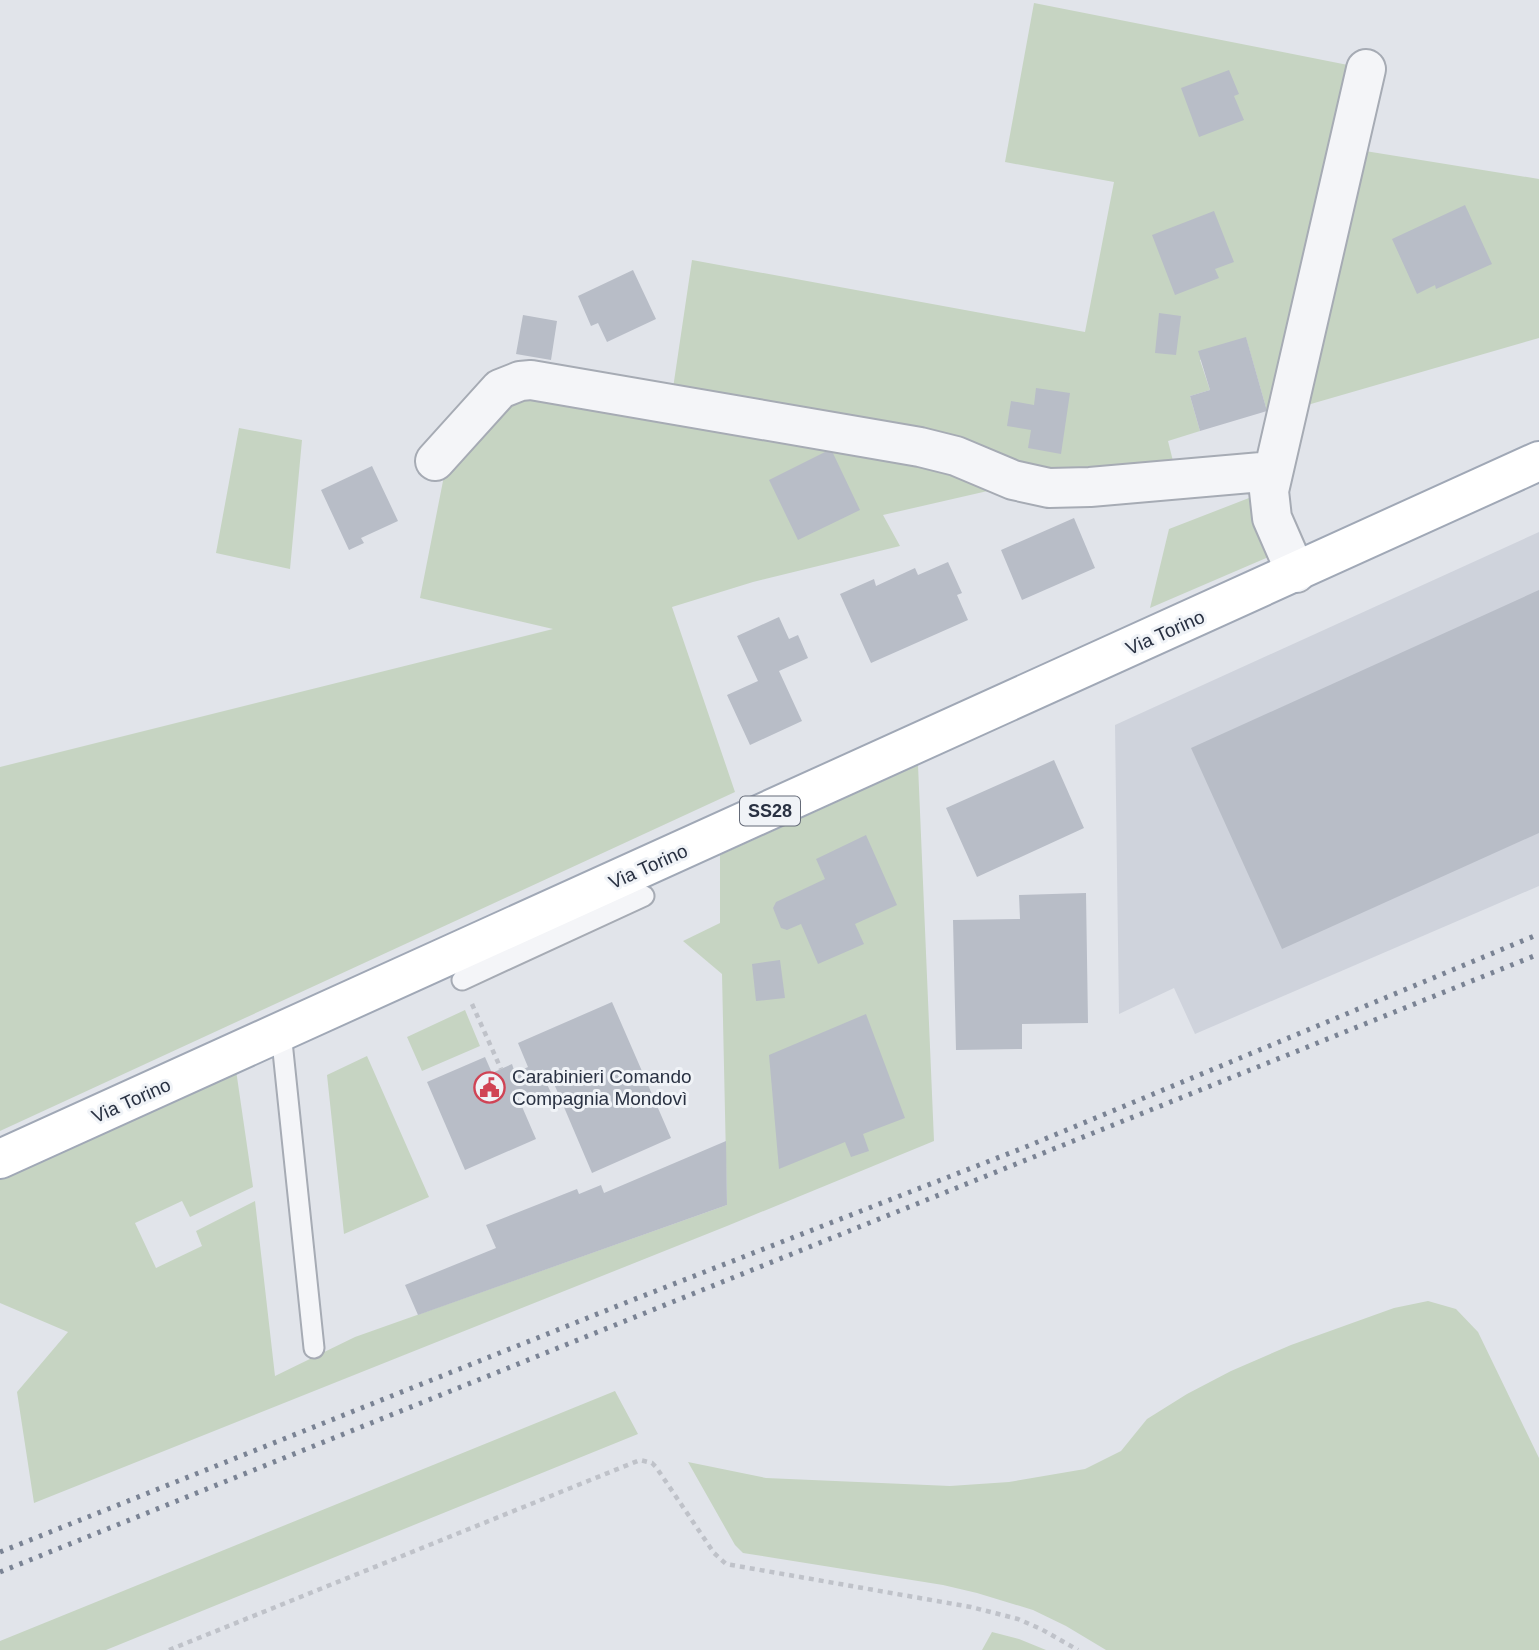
<svg xmlns="http://www.w3.org/2000/svg" width="1539" height="1650" font-family="Arial,sans-serif">
	<style>
		.built { fill: #cfd3dc }
		.green { fill: #c6d4c2 }
		.building { fill: #b8bdc7 }
		.lines { fill: none; stroke-linecap: round; stroke-linejoin: round }
		.service-casing { stroke: #a6abb4; stroke-width: 23 }
		.minor-casing { stroke: #a6abb4; stroke-width: 42 }
		.primary-casing { stroke: #a0a8b6; stroke-width: 42 }
		.path { stroke: #bfc2c9; stroke-width: 4.5; stroke-dasharray: 5 5; stroke-linecap: butt }
		.service { stroke: #f4f5f8; stroke-width: 19 }
		.minor { stroke: #f4f5f8; stroke-width: 38 }
		.primary { stroke: #fff; stroke-width: 38 }
		.rail { stroke: #7a8394; stroke-width: 5; stroke-dasharray: 3.5 7; stroke-linecap: butt }
		.labels { text-anchor: middle; stroke-width: 6; stroke-linejoin: round; paint-order: stroke }
		.shield { fill: #f0f3f7; stroke: #656b78; stroke-width: 2 }
		.shield-label { font-size: 18px; font-weight: bold; fill: #293142 }
		.street-label { font-size: 19px; fill: #293142; stroke: #f0f3f7 }
		.poi-label { font-size: 19px; fill: #293142; stroke: #f0f3f7; text-anchor: start }
	</style>
	<rect width="100%" height="100%" fill="#e1e4ea"/>
	<path class="built" d="M1539,532V886L1195,1034L1174,988L1119,1014L1115,725Z"/>
	<path class="green" d="M1034,3L1353,66L1276,408L1267,411L1246,338L1200,360L1210,390L1190,396L1200,431L1168,441L1175,469L1070,480L672,395L692,260L1085,332L1114,182L1005,162Z
		M1359,150L1539,179V338L1297,408Z
		M513,396L917,457L1005,487L883,515L900,546L753,582L672,607L735,792L0,1131V767L553,629L420,598L444,476Z
		M239,428L302,440L290,569L216,553Z
		M1249,498L1273,555L1150,608L1169,529Z
		M918,765L934,1141L727,1226L34,1503L17,1392L68,1332L0,1303V1179L236,1070L253,1187L190,1217L182,1201L135,1223L156,1268L202,1246L196,1231L255,1201L275,1376L355,1337L727,1205L722,974L683,941L720,923V855Z
		M465,1010L480,1046L422,1071L407,1037Z
		M367,1056L429,1197L344,1234L327,1075Z
		M1428,1301L1456,1309L1478,1332L1539,1458V1650H1106L1066,1626L1033,1610L977,1593L943,1585L743,1553L735,1545L688,1462L766,1478L950,1486L1009,1482L1085,1469L1121,1451L1147,1419L1187,1394L1231,1371L1291,1345L1394,1308Z
		M615,1391L638,1434L106,1650H0V1641Z
		M992,1632L1019,1639L1046,1650H982Z"/>
	<path class="building" d="M1229,70L1239,94L1234,96L1244,120L1199,137L1181,88Z
		M1465,205L1492,264L1436,289L1435,285L1417,294L1392,239Z
		M1214,211L1234,262L1215,269L1219,278L1175,295L1152,235Z
		M633,270L656,319L607,342L598,323L591,326L578,296Z
		M1159,313L1181,316L1176,355L1155,353Z
		M523,315L557,321L551,360L516,354Z
		M1246,337L1267,411L1200,431L1190,396L1210,390L1198,351Z
		M1036,388L1070,393L1061,454L1028,448L1031,430L1007,426L1011,401L1034,405Z
		M831,449L860,510L798,540L769,480Z
		M372,466L398,521L361,538L364,543L349,550L321,490Z
		M1074,518L1095,568L1022,600L1001,550Z
		M948,562L962,593L957,595L968,620L871,663L840,594L874,579L876,586L915,568L918,575Z
		M1539,590V833L1282,949L1191,748Z
		M779,617L789,639L798,635L808,658L779,671L802,721L750,745L727,695L758,681L737,636Z
		M1054,760L1084,828L977,877L946,808Z
		M866,835L897,905L855,924L864,944L818,964L801,924L787,930L781,928L773,908L776,902L825,879L816,859Z
		M1086,893L1088,1023L1022,1024V1049L956,1050L953,920L1020,919L1019,895Z
		M780,960L785,998L756,1001L752,964Z
		M612,1002L671,1138L592,1173L552,1079L546,1082L552,1095L531,1105L525,1092L517,1095L536,1139L465,1170L427,1082L485,1057L492,1073L512,1064L515,1073L528,1067L518,1043Z
		M866,1014L905,1118L863,1134L869,1151L851,1157L845,1142L779,1169L769,1055Z
		M726,1141L727,1205L418,1315L405,1285L496,1248L486,1225L577,1189L579,1194L601,1185L604,1193Z"/>
	<g class="lines">
		<defs>
			<path id="service" d="M462,980L644,896
				M281,1032L314,1348"/>
			<path id="minor" d="M435,461L500,389L520,381L531,380L920,447L956,456L1013,480L1049,488L1090,487L1273,471
				M1296,573L1272,518L1269,491L1366,69"/>
			<path id="primary" d="M0,1159L1539,461"/>
		</defs>
		<use href="#service" class="service-casing"/>
		<use href="#minor" class="minor-casing"/>
		<use href="#primary" class="primary-casing"/>
		<path class="path" d="M472,1004L501,1069
			M169,1650L640,1460L652,1463L656,1467L714,1553L726,1564L971,1607L1018,1619L1041,1629L1078,1650"/>
		<use href="#service" class="service"/>
		<use href="#minor" class="minor"/>
		<use href="#primary" class="primary"/>
		<path class="rail" d="M0,1552L630,1301L1028,1146L1539,934
			M0,1572L1539,954"/>
	</g>
	<defs>
		<symbol id="civic-ring" viewBox="-11 -11 22 22"><circle r="9.5" fill="#f0f3f7" stroke="#d04455" stroke-width="1.5"/><path d="M-.6-6.5H3V-4.5H.6V-3L4-1V1h2V6H-6V1h2V-1L-.6-3ZM-1.2 2.5V6h2.4V2.5Z" fill="#d04455"/></symbol>
	</defs>
	<g fill-rule="evenodd">
		<use href="#civic-ring" x="472" y="1070" width="35" height="35"/>
	</g>
	<g class="labels">
		<rect class="shield" x="740" y="796.5" width="60" height="29" rx="5"/>
		<g class="shield-label">
			<text x="770" y="817">SS28</text>
		</g>
		<g class="street-label">
			<text transform="translate(1165 632) rotate(-24)" y="7">Via Torino</text>
			<text transform="translate(648 866) rotate(-24)" y="7">Via Torino</text>
			<text transform="translate(131 1100) rotate(-24)" y="7">Via Torino</text>
		</g>
		<g class="poi-label">
			<text x="512" y="1083">Carabinieri Comando<tspan x="512" dy="22">Compagnia Mondovì</tspan></text>
		</g>
	</g>
</svg>
